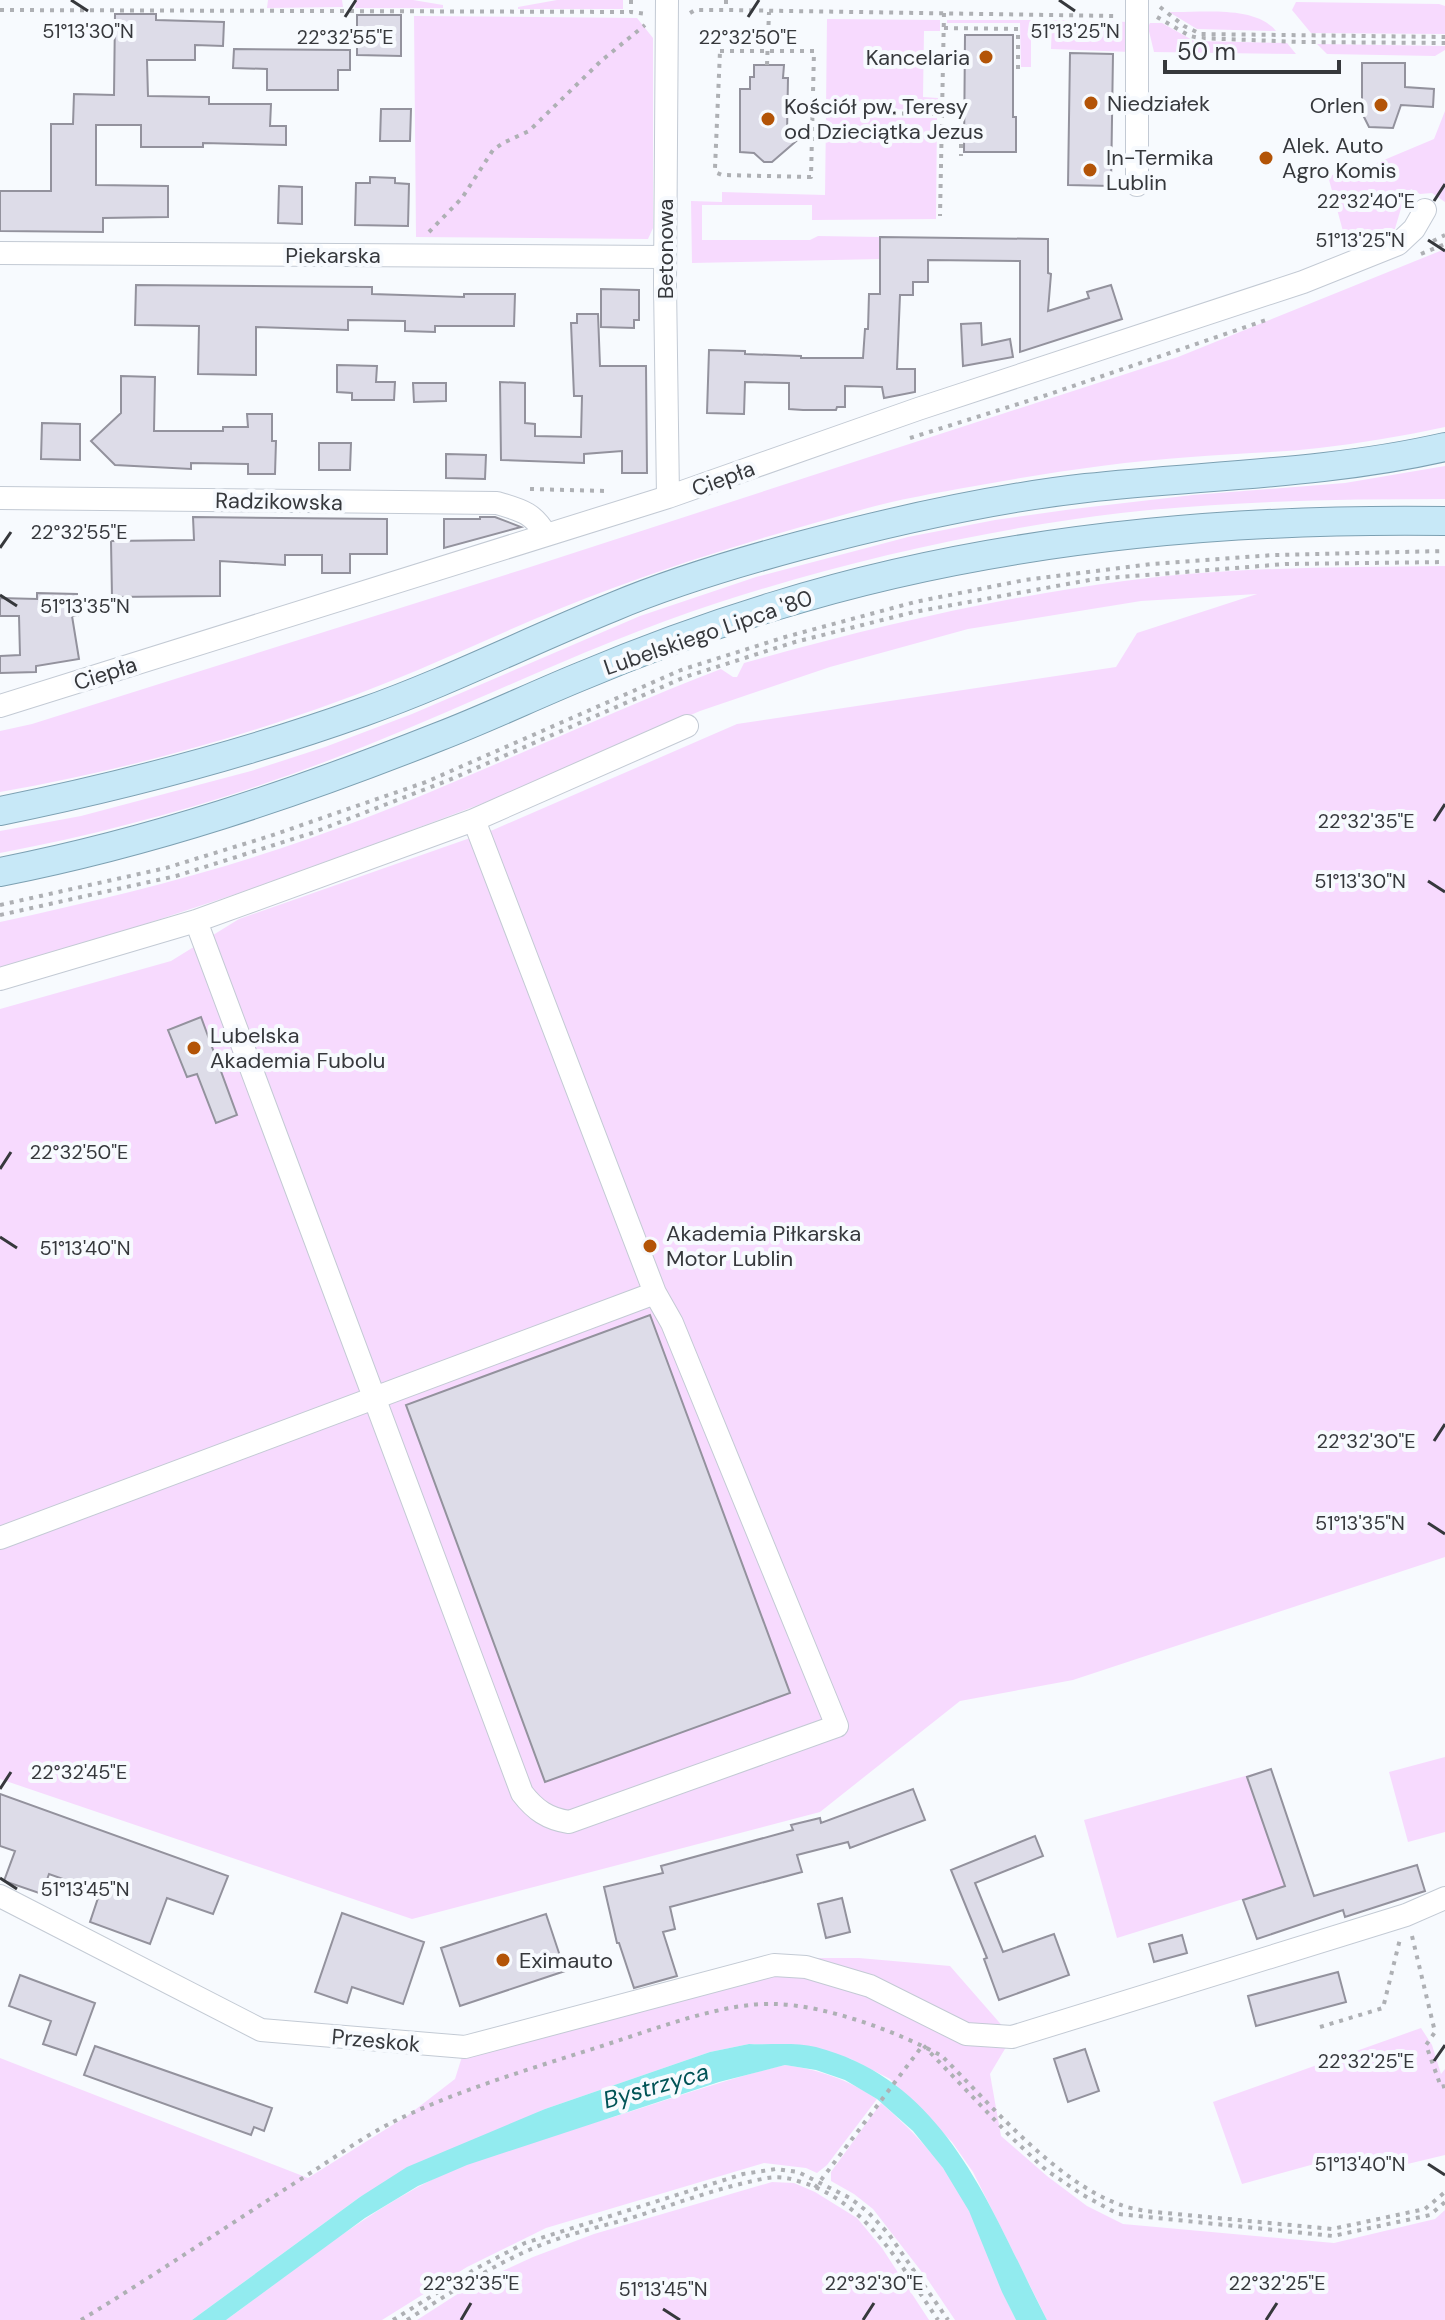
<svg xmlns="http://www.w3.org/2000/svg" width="1445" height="2320" font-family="'DM Sans',sans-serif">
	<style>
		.green { fill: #f7dafe }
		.water { fill: #92ebef }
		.building { fill: #dddce8; stroke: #93929d; stroke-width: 2 }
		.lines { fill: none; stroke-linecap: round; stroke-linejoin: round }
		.minor-casing { stroke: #c3cad4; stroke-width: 24 }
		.major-casing { stroke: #7ca0b2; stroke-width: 30 }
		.path { stroke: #aeb0b4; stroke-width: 4; stroke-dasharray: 4 6; stroke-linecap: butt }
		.minor { stroke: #fff; stroke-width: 22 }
		.major { stroke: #c7e8f7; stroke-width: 28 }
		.ticks { fill: none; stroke: #36383c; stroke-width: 3 }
		.poi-dot { fill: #b35407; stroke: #f7fafe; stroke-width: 3 }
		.labels { text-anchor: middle; stroke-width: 8; stroke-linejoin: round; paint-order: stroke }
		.poi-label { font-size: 22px; fill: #36383c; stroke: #f7fafe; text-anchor: start }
		.street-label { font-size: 22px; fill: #36383c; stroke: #f7fafe }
		.water-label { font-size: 24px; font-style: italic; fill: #005356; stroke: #f7fafe }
		.ticks-label { font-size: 20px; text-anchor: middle; fill: #36383c; stroke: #f7fafe; stroke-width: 8; stroke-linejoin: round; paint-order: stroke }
	</style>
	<rect width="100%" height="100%" fill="#f7fafe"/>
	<path class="green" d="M268,0H342L343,7L267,8Z
		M356,0H413L443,5V8H355Z
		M557,0H623V9H518V7Z
		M1296,2L1439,4L1445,6V34L1311,33L1292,10Z
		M1169,12C1201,13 1255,5 1276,31L1197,29Z
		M414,16L637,18L653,38V228L648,239L416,237Z
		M827,19L940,20V31H924L923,97L938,98V110L826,108Z
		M947,20H1031V67H1021L1020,23H947Z
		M1052,20L1130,22V52L1051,49Z
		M1150,23H1162L1194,41L1287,43L1296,54L1154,52L1148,27Z
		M1317,44L1445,46V50L1435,56L1327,54Z
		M1445,111V202L1432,193L1420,194L1411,189L1402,205L1394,232L1347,246L1328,176L1372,165L1434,139Z
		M826,117L937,118L936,219L812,220V205H702V240H810L818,236L880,237V259L692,263L691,201L722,202V192L825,195Z
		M1445,249V427C1403,436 1361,443 1319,448C1276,453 1234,453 1191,457C1118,462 1046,473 975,486C935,493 895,500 857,511C774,534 693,558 613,588C547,612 483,642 418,670C284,726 143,767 0,792V731L32,724L521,570L1178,357Z
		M1445,466V499C1337,499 1228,501 1121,513C987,529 846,561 717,603C588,645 467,707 340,756C230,799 116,831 0,853V831L81,816L251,771L325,747L412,714L640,616L756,577L908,537L995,520L1073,509L1193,495L1345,483Z
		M1445,566V1557L1073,1680L960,1701L820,1812L412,1919L0,1779V1009L171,961L239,919L493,830L737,724L1116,667L1137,633L1257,594L1141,601L968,629L830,667L700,711L515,791L388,839L245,891L0,972V922C105,899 210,874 311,838C451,789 583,722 721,669L733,677H737L744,663C869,628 995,598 1124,581C1230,567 1338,567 1445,566Z
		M1445,1757V1832L1408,1842L1389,1772Z
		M1271,1769L1247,1778L1285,1886L1117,1938L1084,1820Z
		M802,1958H859L950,1966L1012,2037L990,2074L1001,2136L1047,2176L1087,2206L1123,2224L1334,2243L1435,2219L1445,2210V2320H1047L973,2172L952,2142L890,2079L851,2059L813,2047L749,2044L710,2052L545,2109L360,2197L192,2320H0V2058L308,2178L407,2116L455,2079L465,2047Z
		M1421,2028L1432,2045L1441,2074L1445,2069V2155L1395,2167L1347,2155L1242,2184L1213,2102Z
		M785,2065C820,2070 847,2079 877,2099L827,2165L817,2173L806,2168L764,2163L546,2228L467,2267L382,2320H226C288,2275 349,2225 416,2188C471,2157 549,2136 610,2118C668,2100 725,2079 785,2065Z
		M881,2103C917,2134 949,2169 970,2212C987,2248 998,2285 1016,2320H955L928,2280L873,2209L854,2194L831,2181V2172Z
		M772,2182L794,2183L815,2192L857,2218L882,2248L929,2320H417L470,2286L533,2257L594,2234Z"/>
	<path class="water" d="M749,2044C770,2045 795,2042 816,2047C950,2082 990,2211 1047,2320H1016L1002,2292L969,2211L943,2168L913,2131L877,2099L845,2080L816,2070L785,2065L719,2082L467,2165L418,2186L365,2218L226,2320H192L360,2197L407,2167L545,2109L710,2052Z"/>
	<path class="building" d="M115,14H156V20L224,22L223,46L195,45V60H147L148,96L209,97V104H271L270,126H286V145L203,143V147H141V125H96V185L168,186V217L103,218V232L0,231V191H51V124H73L74,94L114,95Z
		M357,15H401V56L357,55Z
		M965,35H1013V117H1016V152H964Z
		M234,49L350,50V70H338V90H267V69L233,68Z
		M1070,53L1113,54L1111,186L1068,185Z
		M1362,63H1405V87L1434,89L1433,107L1401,105L1393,128L1369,127L1362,113Z
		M754,65H784L783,78H788L787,135L802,136L772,162H764L754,153L740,152V89H750V77H754Z
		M381,109H411L410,141H380Z
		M370,177L395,178V183L409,184L408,226L355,225L356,183H370Z
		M279,186L302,187V224L278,223Z
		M880,237L1048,239V273L1051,274L1048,311L1089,298L1087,292L1111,285L1122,319L1020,352V261L928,260V282H913V295H900L897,369H915V392L884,398L882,387L845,386V407H837L836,410H803L789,409V383L745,382L744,414L707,413L709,350L745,351V354L801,356V358H863L865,329H868L869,294H880Z
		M136,285L372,287V294L464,297V294H515L514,326H435V332L405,331V321L348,320V330L256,327V375L198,374L199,326L135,325Z
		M601,289L639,290V320H634V328L601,327Z
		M577,314H598L600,366H646L647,473H622V451L584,454V463L501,460L500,382L525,383V423L535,424V436L581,437L582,396H574L571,323H577Z
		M981,323L982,345L1010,339L1013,357L963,366L961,324Z
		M337,365L377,366L376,382H395L394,400H352V393L337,392Z
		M121,376L155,377L154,431H223V427H248L247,414H272V441H276L275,474H248V464L191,463V469L115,465L91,441L121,413Z
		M413,383H446V401L414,402Z
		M42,423L80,424V460L41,459Z
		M319,443H351L350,470H319Z
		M446,454L486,455L485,479L446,478Z
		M193,517L387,519V554H350V573H322V555H285V565L220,561V596L112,597L111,541L194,540Z
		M480,517H495L521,527L444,548V519H480Z
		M37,593L77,594L78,616H72L79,659L36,666V672L0,673V656L20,655L19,616H0V598L37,599Z
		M201,1017L237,1115L216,1123L197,1074L187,1077L168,1030Z
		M650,1315L790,1693L545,1782L406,1405Z
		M1271,1769L1314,1896L1417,1865L1425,1891L1345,1917L1343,1910L1257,1939L1243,1900L1285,1886L1247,1777Z
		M913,1789L925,1820L850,1848L848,1842L797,1855L802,1872L670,1907L675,1929L663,1932L677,1976L634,1988L619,1943H617L604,1887L663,1873L661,1866L793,1830L791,1825L820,1818L821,1823Z
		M0,1794L228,1876L213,1914L167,1898L150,1944L90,1922L100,1892L49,1874L42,1894L4,1881L15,1851L0,1846Z
		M1035,1836L1043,1856L975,1883L1003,1952L1054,1934L1069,1975L999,2000L984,1959L987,1958L951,1870Z
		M842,1898L850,1932L826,1938L818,1904Z
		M342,1913L424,1942L403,2004L352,1987L347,2003L315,1992Z
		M546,1914L565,1971L460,2006L441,1948Z
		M1182,1935L1187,1953L1154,1962L1149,1944Z
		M1338,1972L1346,2002L1256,2026L1248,1996Z
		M20,1975L95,2003L76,2055L43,2044L51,2021L9,2006Z
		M95,2046L272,2108L264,2131L254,2127L251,2135L84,2075Z
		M1085,2049L1099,2091L1068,2102L1054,2059Z"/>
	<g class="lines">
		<defs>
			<path id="minor" d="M667,0L665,284L668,497
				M1137,0V185
				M0,253L665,257
				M0,498L497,503C520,510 533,512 546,535
				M0,706L668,497L918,409L1303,282L1398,244L1414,229L1425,210
				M196,921L522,1793C535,1810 548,1819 569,1822L837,1726L672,1323L655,1293L474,820
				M0,979L196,921L474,820L687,726
				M0,1538L655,1293
				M0,1896L261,2030L465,2047L774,1965L806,1967L870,1986L966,2034L1012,2037L1406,1915L1445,1898"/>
			<path id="major" d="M0,811C123,786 245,754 363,712C448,682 529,641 613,607C672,582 736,563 799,546C893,521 989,499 1086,488C1206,475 1327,474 1445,447
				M0,872C152,842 294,794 438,737C485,719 531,697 577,678C641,651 709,626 775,606C991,539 1220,518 1445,521"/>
		</defs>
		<use href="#minor" class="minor-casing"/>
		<use href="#major" class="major-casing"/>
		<path class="path" d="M631,0V12L647,14
			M726,0V10
			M1160,7L1184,26L1201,34L1445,37
			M0,10L631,12
			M690,13L695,10H726L1116,16
			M944,13L942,114H961V156
			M1157,17L1190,36L1199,38L1301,42L1445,43
			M944,28L1018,29V70
			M720,51H814L811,177L722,175L717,173L715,168Z
			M767,65L769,12
			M812,112L942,114L940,216
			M429,232L462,198L493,150L503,143L529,131L601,61L645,25
			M1433,241L1445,235
			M1421,254L1445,244
			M910,438L1050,394L1266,320
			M530,489L605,491
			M0,905L166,868L270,836L426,782L681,670L785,637L915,602L1025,580L1152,564L1274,555L1445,551
			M0,915L176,876L312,833L449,780L685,677L795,642L914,612L1095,579L1286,564L1445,562
			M1412,1936L1435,2032L1426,2045L1441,2087L1445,2086
			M1320,2027L1383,2008L1400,1939
			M815,2188L923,2045L1011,2137L1046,2170L1083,2195L1118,2214L1333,2236L1430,2215L1445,2202
			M81,2320C155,2275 227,2226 301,2179C333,2159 365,2135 399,2119C468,2086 544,2065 617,2041C663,2026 727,2002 775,2004C826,2005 898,2032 942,2056C990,2104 1057,2183 1121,2205C1128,2208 1137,2209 1145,2211L1332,2229L1425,2209L1445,2192
			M393,2320L477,2268L525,2243L743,2174L776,2169L798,2172L850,2198L868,2212L888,2233L948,2320
			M407,2320C447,2295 486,2269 529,2250C560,2236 595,2228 628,2219C672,2205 717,2188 762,2179C775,2176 786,2177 798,2181C866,2200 901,2266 938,2320"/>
		<use href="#minor" class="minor"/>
		<use href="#major" class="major"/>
	</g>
	<path class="ticks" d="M71,0L88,11M1059,0L1075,11M345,17L356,0M748,17L759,0M1434,201L1445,184M1428,240L1445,251M0,548L11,532M0,595L17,606M1434,821L1445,804M1428,881L1445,892M0,1169L11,1152M0,1237L17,1248M1434,1441L1445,1424M1428,1523L1445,1534M0,1789L11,1772M0,1878L17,1889M1434,2061L1445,2045M1428,2164L1445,2175M663,2309L680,2320M461,2320L471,2303M863,2320L874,2303M1266,2320L1277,2303"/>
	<g class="poi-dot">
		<circle cx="986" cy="57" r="8"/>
		<circle cx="1091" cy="103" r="8"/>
		<circle cx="1381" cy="105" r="8"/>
		<circle cx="768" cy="119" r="8"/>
		<circle cx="1266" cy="158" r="8"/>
		<circle cx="1090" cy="170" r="8"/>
		<circle cx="194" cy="1048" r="8"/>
		<circle cx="650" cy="1246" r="8"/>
		<circle cx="503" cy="1960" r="8"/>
	</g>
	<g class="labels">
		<g class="poi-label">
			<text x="970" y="65" text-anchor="end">Kancelaria</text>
			<text x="1107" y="111">Niedziałek</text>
			<text x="1365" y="113" text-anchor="end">Orlen</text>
			<text x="784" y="114">Kościół pw. Teresy<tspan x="784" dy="25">od Dzieciątka Jezus</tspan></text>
			<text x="1282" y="153">Alek. Auto<tspan x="1282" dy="25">Agro Komis</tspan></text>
			<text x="1106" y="165">In-Termika<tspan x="1106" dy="25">Lublin</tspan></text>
			<text x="210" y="1043">Lubelska<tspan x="210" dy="25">Akademia Fubolu</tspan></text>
			<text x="666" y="1241">Akademia Piłkarska<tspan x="666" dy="25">Motor Lublin</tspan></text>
			<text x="519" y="1968">Eximauto</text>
		</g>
		<g class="street-label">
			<text transform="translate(665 249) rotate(-90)" y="8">Betonowa</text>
			<text x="333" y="263">Piekarska</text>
			<text transform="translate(723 478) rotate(-20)" y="8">Ciepła</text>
			<text transform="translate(279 501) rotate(1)" y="8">Radzikowska</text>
			<text transform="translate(708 632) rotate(-19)" y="8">Lubelskiego Lipca '80</text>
			<text transform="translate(105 673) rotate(-18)" y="8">Ciepła</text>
			<text transform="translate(376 2040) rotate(5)" y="8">Przeskok</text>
		</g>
		<g class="water-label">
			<text transform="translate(656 2086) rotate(-16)" y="8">Bystrzyca</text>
		</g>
	</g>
	<g class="ticks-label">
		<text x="88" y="38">51°13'30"N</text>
		<text x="1075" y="38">51°13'25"N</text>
		<text x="345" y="44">22°32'55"E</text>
		<text x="748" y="44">22°32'50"E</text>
		<text x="1366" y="208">22°32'40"E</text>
		<text x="1360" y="247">51°13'25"N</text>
		<text x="79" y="539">22°32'55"E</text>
		<text x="85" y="613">51°13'35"N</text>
		<text x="1366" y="828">22°32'35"E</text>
		<text x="1360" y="888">51°13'30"N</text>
		<text x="79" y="1159">22°32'50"E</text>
		<text x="85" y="1255">51°13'40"N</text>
		<text x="1366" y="1448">22°32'30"E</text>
		<text x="1360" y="1530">51°13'35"N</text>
		<text x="79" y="1779">22°32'45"E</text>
		<text x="85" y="1896">51°13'45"N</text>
		<text x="1366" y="2068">22°32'25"E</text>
		<text x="1360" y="2171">51°13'40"N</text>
		<text x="471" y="2290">22°32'35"E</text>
		<text x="874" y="2290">22°32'30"E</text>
		<text x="1277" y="2290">22°32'25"E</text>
		<text x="663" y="2296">51°13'45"N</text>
	</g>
	<path d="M1165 60v12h174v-12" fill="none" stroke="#36383c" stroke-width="4"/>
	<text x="1177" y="60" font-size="24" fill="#36383c" stroke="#f7fafe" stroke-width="6" paint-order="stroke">50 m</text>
</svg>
